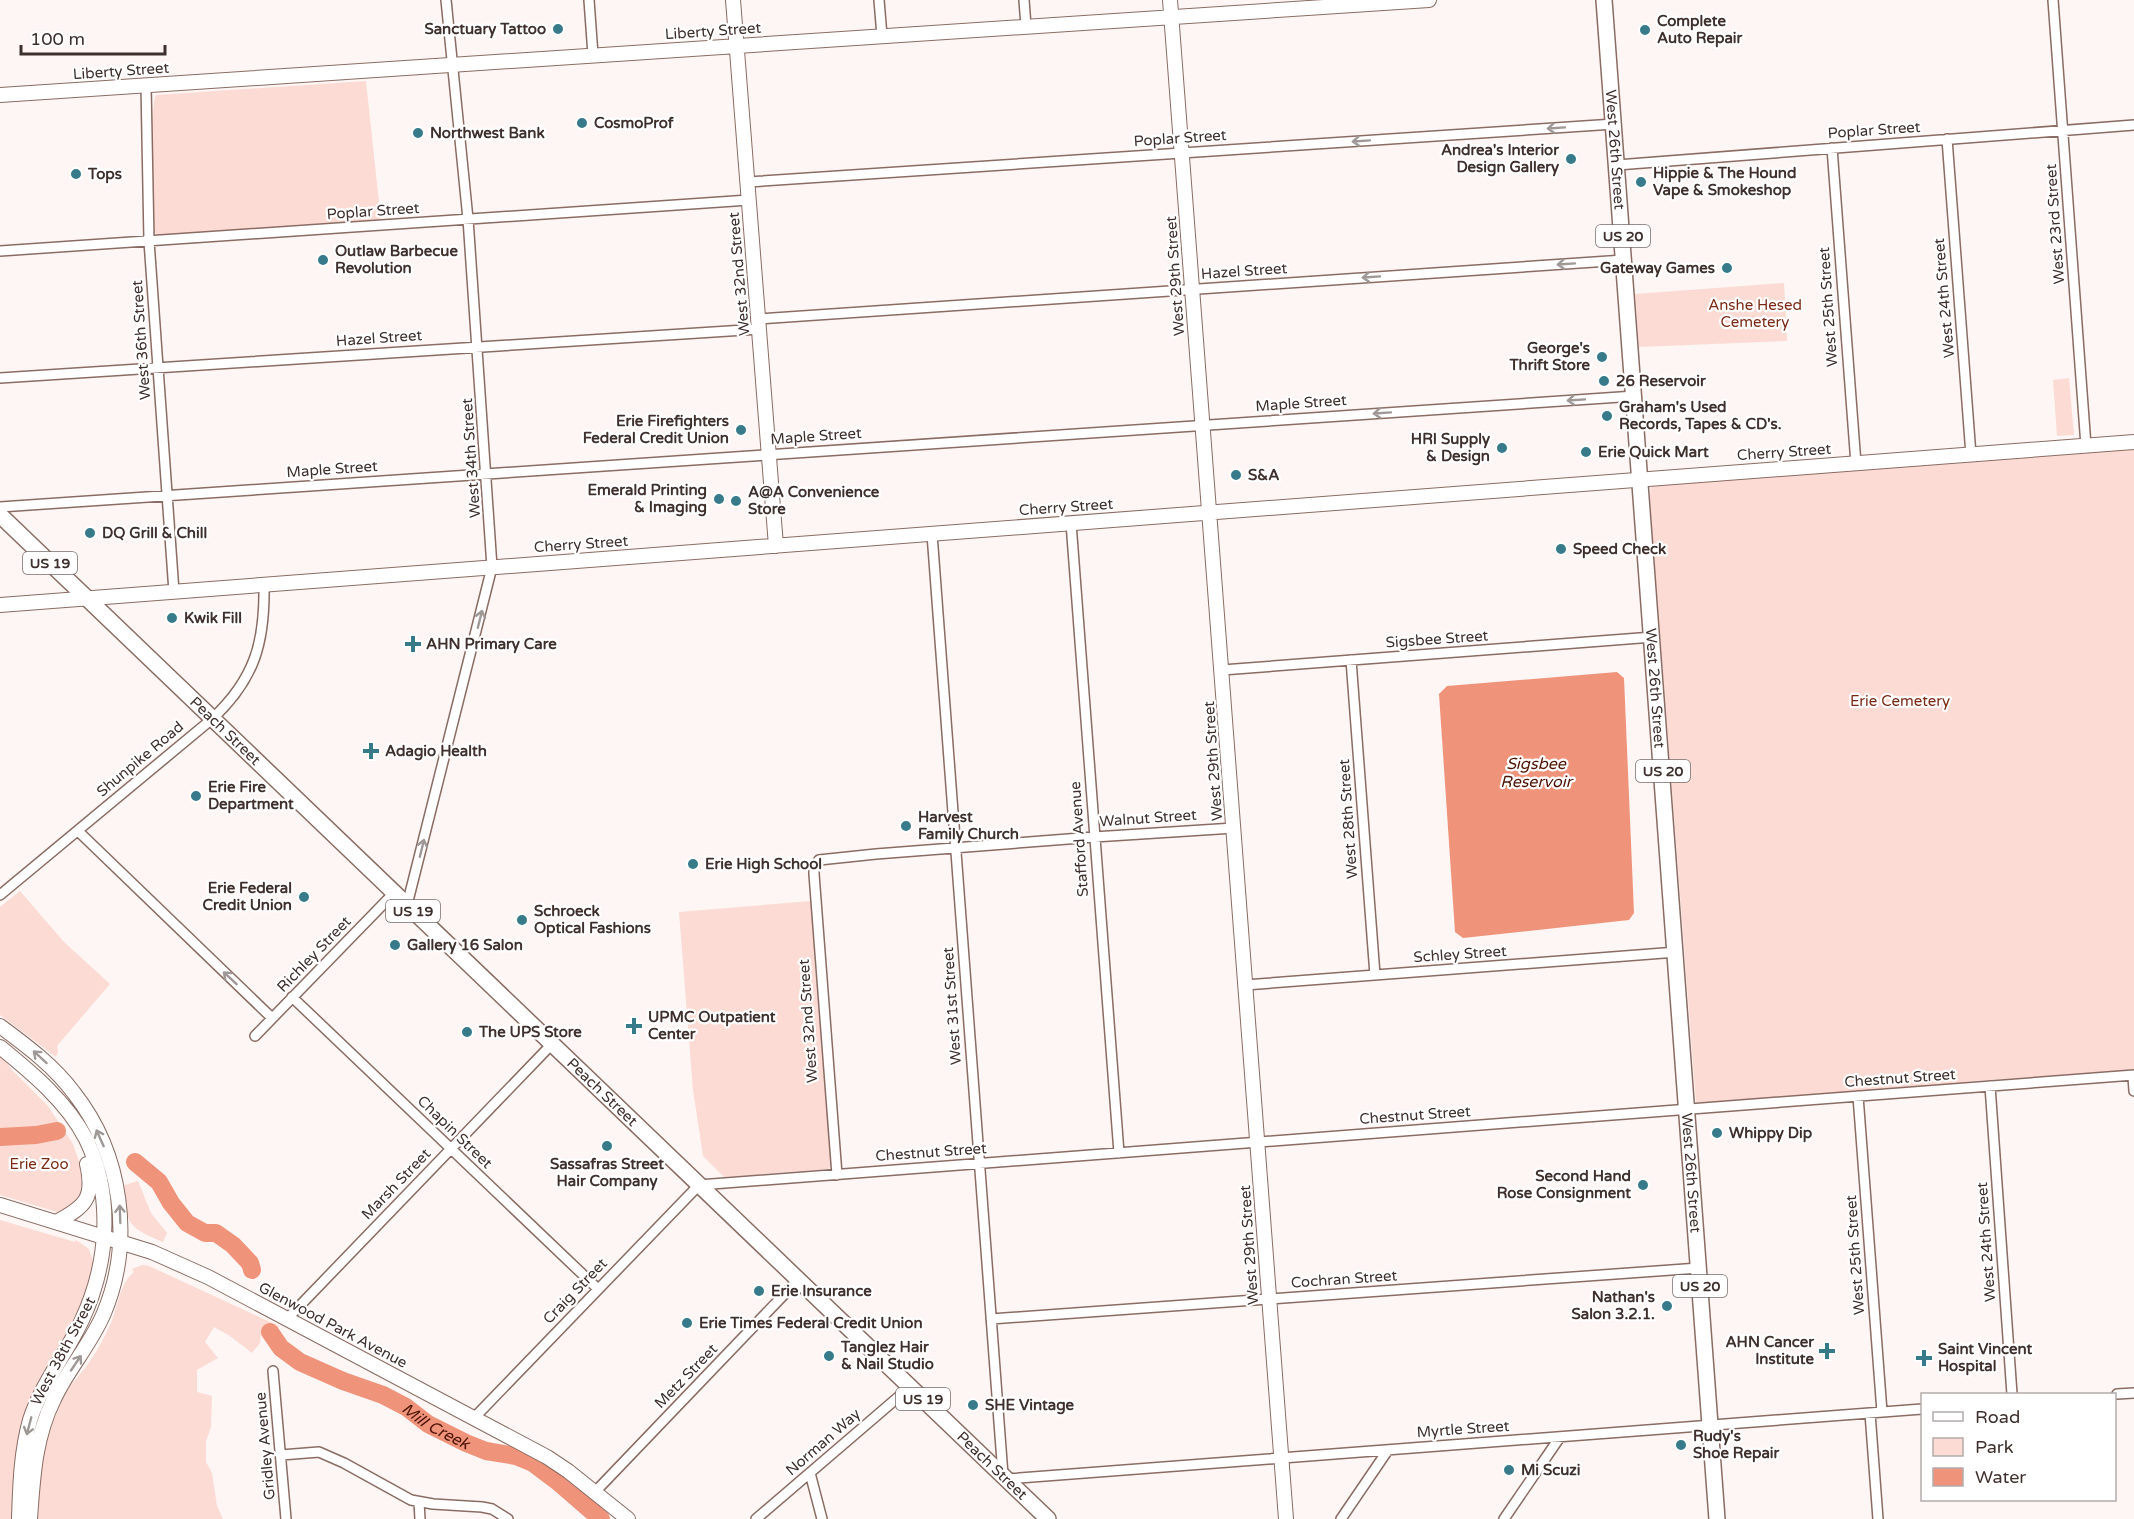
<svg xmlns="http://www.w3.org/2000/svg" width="2134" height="1519" font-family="'Varela Round',sans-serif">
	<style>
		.green { fill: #fbdbd3 }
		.water { fill: #ef937b }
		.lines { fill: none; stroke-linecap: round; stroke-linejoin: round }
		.river { stroke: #ef937b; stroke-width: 18 }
		.street-casing { stroke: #8a6c64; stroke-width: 12 }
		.secondary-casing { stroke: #8a6c64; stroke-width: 16 }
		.primary-casing { stroke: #8a6c64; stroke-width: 18 }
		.street { stroke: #fff; stroke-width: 9 }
		.secondary { stroke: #fff; stroke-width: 14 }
		.primary { stroke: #fff; stroke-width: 15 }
		.oneway { stroke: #9e9896 }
		.poi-dot { fill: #377b8b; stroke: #fff; stroke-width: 2 }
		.labels { text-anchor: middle; stroke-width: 4.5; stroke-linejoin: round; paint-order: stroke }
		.shield { fill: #fff; stroke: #786e6c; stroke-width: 1.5 }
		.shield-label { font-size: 14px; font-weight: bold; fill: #3e302d }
		.poi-label { font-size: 15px; font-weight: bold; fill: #3e302d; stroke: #fff; text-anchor: start }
		.street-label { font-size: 15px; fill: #3e302d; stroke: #fff }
		.park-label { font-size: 15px; fill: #7b2a15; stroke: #fff }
		.water-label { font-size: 16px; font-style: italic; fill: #4e1506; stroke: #fff }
	</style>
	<rect width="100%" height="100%" fill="#fdf6f4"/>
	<path class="green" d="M366,81L381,221L159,236C155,234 153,230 152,225C149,211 150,104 156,95Z
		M1784,283L1787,341L1639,347L1635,294Z
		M2069,378L2074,435L2057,436L2053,380Z
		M2134,448V1070L1974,1081L1925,1088L1870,1090L1696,1103L1651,516L1650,495L1651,487L1656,484L1854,471L1893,466L1952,464Z
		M20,891L64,942L110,984L57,1046L58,1052L56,1057L0,1015V907Z
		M811,901L831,1166L828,1169L724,1177L703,1156L693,1090L679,912Z
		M0,1055L13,1071L48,1106L73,1144L86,1182L82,1199L65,1211L57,1212L0,1195Z
		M138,1181L151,1213L167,1233L163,1242C127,1227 127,1224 122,1186Z
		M0,1220L75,1242L76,1240L89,1249L94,1265L89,1285L78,1316L51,1360L36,1391L15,1519H0Z
		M142,1265L149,1266L279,1326L276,1330L261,1334L260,1343L252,1353L230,1336L214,1327L205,1342L218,1358L197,1370V1392L212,1396L211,1427L206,1441V1462L212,1473L217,1506L223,1519H38C39,1475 43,1433 65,1395C72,1382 82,1373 90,1361C98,1350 104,1337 110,1325C118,1308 119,1284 134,1272L132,1269Z"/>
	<path class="water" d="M1617,672L1624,678L1634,913L1629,920L1463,938L1455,932L1439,694L1447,686Z"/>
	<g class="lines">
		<g class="river">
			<path d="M0,1137L36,1135L57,1131"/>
			<path d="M135,1162L159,1182L171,1203L187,1223L205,1233H216L233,1245L250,1263L252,1270"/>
			<path id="s1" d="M270,1332L281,1348L300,1362L343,1381L383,1395L406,1407L428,1424L466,1443L486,1451L516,1456L533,1463L557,1481L601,1519"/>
		</g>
		<defs>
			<path id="street" d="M589,0L593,55
				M879,0L882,36
				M1024,0L1026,26
				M2053,0L2086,446
				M146,85L149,241L174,592
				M1947,139L1971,455
				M1832,148L1856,464
				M1617,165L2134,125
				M748,182L1614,124
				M0,251L749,200
				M759,319L1624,260
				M0,378L760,329
				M0,507L1635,396
				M1071,523L1119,1153
				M932,534L1003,1475
				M1351,660L1375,975
				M1222,670L1653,637
				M78,831L272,1018
				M0,895L212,719C255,679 265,642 264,585
				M407,905L492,567L468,219L446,0
				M1245,985L1677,952
				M292,997L598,1289
				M255,1036L394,893
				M2133,1076L2134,1091
				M1990,1086L2012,1394
				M1858,1096L1882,1412
				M837,1175L814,874V868L819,860L876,854L1094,837L1234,828
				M287,1319L552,1044
				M991,1319L1699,1268
				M273,1371L286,1519
				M2117,1394L2134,1393
				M1870,1413L1878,1519
				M473,1419L699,1185L2134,1075
				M281,1455L319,1452L344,1463L411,1500L433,1504L482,1507L492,1509L508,1519
				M810,1473L822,1519
				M1007,1479L1922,1409
				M595,1492L798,1280
				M419,1502L420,1519
				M756,1519L910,1387
				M1341,1519L1388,1450
				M1504,1519L1560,1437"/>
			<path id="secondary" d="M733,0L776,546
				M1170,0L1286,1519
				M0,95L1429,0
				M0,605L2134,442
				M0,1026C27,1046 54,1066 74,1093C122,1154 134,1241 104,1313C91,1344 68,1369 54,1399C35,1437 33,1477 30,1519
				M0,1047C32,1073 67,1102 86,1139C114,1196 108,1264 82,1320C66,1354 42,1383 30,1420C21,1452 20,1486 19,1519
				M0,1205L152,1252L208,1277L547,1457L568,1471L628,1519
				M56,1222C85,1207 95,1198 87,1164"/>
			<g id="primary">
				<path id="s2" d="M1604,0L1717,1519"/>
				<path id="s3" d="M0,515L1048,1519"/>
			</g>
		</defs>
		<use href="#street" class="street-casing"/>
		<use href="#secondary" class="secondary-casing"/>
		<use href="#primary" class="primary-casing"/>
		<use href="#street" class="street"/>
		<use href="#secondary" class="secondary"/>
		<use href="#primary" class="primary"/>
	</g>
	<defs><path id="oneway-shaft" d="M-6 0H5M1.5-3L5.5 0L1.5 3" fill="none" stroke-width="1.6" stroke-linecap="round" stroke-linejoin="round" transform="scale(1.5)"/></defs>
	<g class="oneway">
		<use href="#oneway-shaft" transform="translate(1556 128) rotate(176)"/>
		<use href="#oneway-shaft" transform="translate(1361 141) rotate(176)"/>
		<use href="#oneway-shaft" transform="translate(1566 264) rotate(176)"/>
		<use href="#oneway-shaft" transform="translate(1371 277) rotate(176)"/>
		<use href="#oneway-shaft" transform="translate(1576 400) rotate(176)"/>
		<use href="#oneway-shaft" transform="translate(1382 413) rotate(176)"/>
		<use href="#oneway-shaft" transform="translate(480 619) rotate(-76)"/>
		<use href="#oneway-shaft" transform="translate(422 848) rotate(-76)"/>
		<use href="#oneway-shaft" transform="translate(230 978) rotate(-137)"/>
		<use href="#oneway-shaft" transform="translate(40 1057) rotate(-138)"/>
		<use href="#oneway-shaft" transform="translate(100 1138) rotate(-114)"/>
		<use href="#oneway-shaft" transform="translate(120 1214) rotate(-92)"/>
		<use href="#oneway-shaft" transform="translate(76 1363) rotate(-56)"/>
		<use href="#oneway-shaft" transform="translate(29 1426) rotate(105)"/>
	</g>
	<g class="poi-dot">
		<circle cx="558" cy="29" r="6"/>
		<circle cx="1645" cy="30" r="6"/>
		<circle cx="582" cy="123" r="6"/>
		<circle cx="418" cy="133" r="6"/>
		<circle cx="1571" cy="159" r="6"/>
		<circle cx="76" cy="174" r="6"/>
		<circle cx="1641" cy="182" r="6"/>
		<circle cx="323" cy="260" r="6"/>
		<circle cx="1727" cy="268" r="6"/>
		<circle cx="1602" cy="357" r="6"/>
		<circle cx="1604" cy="381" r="6"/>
		<circle cx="1607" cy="416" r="6"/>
		<circle cx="741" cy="430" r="6"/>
		<circle cx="1502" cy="448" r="6"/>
		<circle cx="1586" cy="452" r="6"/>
		<circle cx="1236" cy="475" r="6"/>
		<circle cx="719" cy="499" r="6"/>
		<circle cx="736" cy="501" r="6"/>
		<circle cx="90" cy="533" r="6"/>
		<circle cx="1561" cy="549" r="6"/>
		<circle cx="172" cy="618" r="6"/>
		<path d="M410 635h6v6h6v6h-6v6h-6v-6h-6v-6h6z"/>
		<path d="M368 742h6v6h6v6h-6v6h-6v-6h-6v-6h6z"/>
		<circle cx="196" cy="796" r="6"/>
		<circle cx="906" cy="826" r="6"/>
		<circle cx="693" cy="864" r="6"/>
		<circle cx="304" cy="897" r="6"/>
		<circle cx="522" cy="920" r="6"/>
		<circle cx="395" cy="945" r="6"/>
		<path d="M631 1017h6v6h6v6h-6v6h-6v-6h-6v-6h6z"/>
		<circle cx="467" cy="1032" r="6"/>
		<circle cx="1717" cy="1133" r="6"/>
		<circle cx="607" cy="1146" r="6"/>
		<circle cx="1643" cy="1185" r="6"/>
		<circle cx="759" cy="1291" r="6"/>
		<circle cx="1667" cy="1306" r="6"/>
		<circle cx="687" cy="1323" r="6"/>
		<path d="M1824 1342h6v6h6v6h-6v6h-6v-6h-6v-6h6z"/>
		<circle cx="829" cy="1356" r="6"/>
		<path d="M1921 1349h6v6h6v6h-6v6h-6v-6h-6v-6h6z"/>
		<circle cx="973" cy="1405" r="6"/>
		<circle cx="1681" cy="1445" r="6"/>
		<circle cx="1509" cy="1470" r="6"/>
	</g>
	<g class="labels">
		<g class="shield">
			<rect x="1596" y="225" width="54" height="22" rx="4.5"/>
			<rect x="23" y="552" width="54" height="22" rx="4.5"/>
			<rect x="1636" y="760" width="54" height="22" rx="4.5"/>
			<rect x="386" y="900" width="54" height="22" rx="4.5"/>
			<rect x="1673" y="1275" width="54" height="22" rx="4.5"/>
			<rect x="896" y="1388" width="54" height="22" rx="4.5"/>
		</g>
		<g class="shield-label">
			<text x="1623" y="241">US 20</text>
			<text x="50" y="568">US 19</text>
			<text x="1663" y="776">US 20</text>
			<text x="413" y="916">US 19</text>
			<text x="1700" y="1291">US 20</text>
			<text x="923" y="1404">US 19</text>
		</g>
		<g class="poi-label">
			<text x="1657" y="26">Complete<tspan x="1657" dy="17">Auto Repair</tspan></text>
			<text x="546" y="34" text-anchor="end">Sanctuary Tattoo</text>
			<text x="594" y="128">CosmoProf</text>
			<text x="430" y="138">Northwest Bank</text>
			<text x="1559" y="155" text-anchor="end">Andrea's Interior<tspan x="1559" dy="17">Design Gallery</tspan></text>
			<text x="1653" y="178">Hippie &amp; The Hound<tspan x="1653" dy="17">Vape &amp; Smokeshop</tspan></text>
			<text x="88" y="179">Tops</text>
			<text x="335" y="256">Outlaw Barbecue<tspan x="335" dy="17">Revolution</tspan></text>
			<text x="1715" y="273" text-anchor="end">Gateway Games</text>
			<text x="1590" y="353" text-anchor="end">George's<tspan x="1590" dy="17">Thrift Store</tspan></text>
			<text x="1616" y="386">26 Reservoir</text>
			<text x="1619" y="412">Graham's Used<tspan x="1619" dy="17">Records, Tapes &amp; CD's.</tspan></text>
			<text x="729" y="426" text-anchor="end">Erie Firefighters<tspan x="729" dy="17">Federal Credit Union</tspan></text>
			<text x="1490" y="444" text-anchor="end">HRI Supply<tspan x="1490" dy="17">&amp; Design</tspan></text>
			<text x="1598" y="457">Erie Quick Mart</text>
			<text x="1248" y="480">S&amp;A</text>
			<text x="707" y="495" text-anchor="end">Emerald Printing<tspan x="707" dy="17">&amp; Imaging</tspan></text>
			<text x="748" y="497">A@A Convenience<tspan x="748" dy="17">Store</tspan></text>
			<text x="102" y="538">DQ Grill &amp; Chill</text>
			<text x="1573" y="554">Speed Check</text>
			<text x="184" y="623">Kwik Fill</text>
			<text x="426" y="649">AHN Primary Care</text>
			<text x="385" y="756">Adagio Health</text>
			<text x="208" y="792">Erie Fire<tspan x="208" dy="17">Department</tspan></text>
			<text x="918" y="822">Harvest<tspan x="918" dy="17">Family Church</tspan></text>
			<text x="705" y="869">Erie High School</text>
			<text x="292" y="893" text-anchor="end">Erie Federal<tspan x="292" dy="17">Credit Union</tspan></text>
			<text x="534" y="916">Schroeck<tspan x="534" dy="17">Optical Fashions</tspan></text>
			<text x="407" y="950">Gallery 16 Salon</text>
			<text x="648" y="1022">UPMC Outpatient<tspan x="648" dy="17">Center</tspan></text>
			<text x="479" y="1037">The UPS Store</text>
			<text x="1729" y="1138">Whippy Dip</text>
			<text x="607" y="1169" text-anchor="middle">Sassafras Street<tspan x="607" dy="17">Hair Company</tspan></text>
			<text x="1631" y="1181" text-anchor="end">Second Hand<tspan x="1631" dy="17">Rose Consignment</tspan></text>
			<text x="771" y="1296">Erie Insurance</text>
			<text x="1655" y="1302" text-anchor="end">Nathan's<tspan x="1655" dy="17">Salon 3.2.1.</tspan></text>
			<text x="699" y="1328">Erie Times Federal Credit Union</text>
			<text x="1814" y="1347" text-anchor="end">AHN Cancer<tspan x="1814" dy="17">Institute</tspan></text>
			<text x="841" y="1352">Tanglez Hair<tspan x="841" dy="17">&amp; Nail Studio</tspan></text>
			<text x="1938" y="1354">Saint Vincent<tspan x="1938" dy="17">Hospital</tspan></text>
			<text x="985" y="1410">SHE Vintage</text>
			<text x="1693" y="1441">Rudy's<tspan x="1693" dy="17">Shoe Repair</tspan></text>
			<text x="1521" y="1475">Mi Scuzi</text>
		</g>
		<g class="street-label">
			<text transform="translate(713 31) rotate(-4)" y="5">Liberty Street</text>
			<text transform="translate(121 71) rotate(-4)" y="5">Liberty Street</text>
			<text transform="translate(1874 130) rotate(-4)" y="5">Poplar Street</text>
			<text transform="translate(1180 138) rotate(-4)" y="5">Poplar Street</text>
			<text dy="5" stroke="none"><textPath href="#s2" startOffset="150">West 26th Street</textPath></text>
			<text transform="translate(373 211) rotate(-4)" y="5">Poplar Street</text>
			<text transform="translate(2055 224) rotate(-94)" y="5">West 23rd Street</text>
			<text transform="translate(1244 271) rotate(-4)" y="5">Hazel Street</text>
			<text transform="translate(739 274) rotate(-95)" y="5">West 32nd Street</text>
			<text transform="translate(1175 276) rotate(-94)" y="5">West 29th Street</text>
			<text transform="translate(1944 298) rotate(-95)" y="5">West 24th Street</text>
			<text transform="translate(1828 307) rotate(-94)" y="5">West 25th Street</text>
			<text transform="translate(379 338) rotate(-4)" y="5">Hazel Street</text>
			<text transform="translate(141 340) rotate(-94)" y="5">West 36th Street</text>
			<text transform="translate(1301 403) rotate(-4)" y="5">Maple Street</text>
			<text transform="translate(816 436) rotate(-4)" y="5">Maple Street</text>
			<text transform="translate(1784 452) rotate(-4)" y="5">Cherry Street</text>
			<text transform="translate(471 458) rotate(-94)" y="5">West 34th Street</text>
			<text transform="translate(332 469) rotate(-4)" y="5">Maple Street</text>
			<text transform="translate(1066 507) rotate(-4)" y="5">Cherry Street</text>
			<text transform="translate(581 544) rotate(-4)" y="5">Cherry Street</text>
			<text transform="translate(1437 639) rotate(-4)" y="5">Sigsbee Street</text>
			<text dy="5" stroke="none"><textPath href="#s2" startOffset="690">West 26th Street</textPath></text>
			<text dy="5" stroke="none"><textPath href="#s3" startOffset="312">Peach Street</textPath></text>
			<text transform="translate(140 759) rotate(-40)" y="5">Shunpike Road</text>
			<text transform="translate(1213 761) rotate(-94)" y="5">West 29th Street</text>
			<text transform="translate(1148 818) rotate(-4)" y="5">Walnut Street</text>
			<text transform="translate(1348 819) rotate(-94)" y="5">West 28th Street</text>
			<text transform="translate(1079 839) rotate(-94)" y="5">Stafford Avenue</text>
			<text transform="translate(314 954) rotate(-46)" y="5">Richley Street</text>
			<text transform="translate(1460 954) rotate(-4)" y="5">Schley Street</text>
			<text transform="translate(952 1006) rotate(-94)" y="5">West 31st Street</text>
			<text transform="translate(808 1021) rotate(-94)" y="5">West 32nd Street</text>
			<text transform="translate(1900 1078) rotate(-4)" y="5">Chestnut Street</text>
			<text dy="5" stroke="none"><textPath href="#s3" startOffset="834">Peach Street</textPath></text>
			<text transform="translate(1415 1115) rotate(-4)" y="5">Chestnut Street</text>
			<text transform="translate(455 1132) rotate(44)" y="5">Chapin Street</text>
			<text transform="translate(931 1152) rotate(-4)" y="5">Chestnut Street</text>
			<text dy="5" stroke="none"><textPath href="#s2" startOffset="1176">West 26th Street</textPath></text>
			<text transform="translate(396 1184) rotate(-46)" y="5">Marsh Street</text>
			<text transform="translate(1986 1242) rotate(-94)" y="5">West 24th Street</text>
			<text transform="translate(1249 1245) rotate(-94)" y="5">West 29th Street</text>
			<text transform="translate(1855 1255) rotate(-94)" y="5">West 25th Street</text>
			<text transform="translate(1344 1279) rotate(-4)" y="5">Cochran Street</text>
			<text transform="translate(575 1291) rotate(-46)" y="5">Craig Street</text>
			<text transform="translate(333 1325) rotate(28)" y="5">Glenwood Park Avenue</text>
			<text transform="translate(63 1351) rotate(-62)" y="5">West 38th Street</text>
			<text transform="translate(686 1376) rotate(-46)" y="5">Metz Street</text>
			<text transform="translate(1463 1429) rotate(-4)" y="5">Myrtle Street</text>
			<text transform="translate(823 1442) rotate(-41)" y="5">Norman Way</text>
			<text transform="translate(265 1446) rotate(-95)" y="5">Gridley Avenue</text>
			<text dy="5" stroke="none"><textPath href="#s3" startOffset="1374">Peach Street</textPath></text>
		</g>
		<g class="park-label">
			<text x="1755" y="310">Anshe Hesed<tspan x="1755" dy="17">Cemetery</tspan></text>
			<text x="1900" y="706">Erie Cemetery</text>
			<text x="39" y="1169">Erie Zoo</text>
		</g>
		<g class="water-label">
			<text x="1536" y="769">Sigsbee<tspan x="1536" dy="18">Reservoir</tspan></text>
			<text dy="6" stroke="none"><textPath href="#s1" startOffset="194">Mill Creek</textPath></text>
		</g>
	</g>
	<rect x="1921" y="1393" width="195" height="108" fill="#ffffff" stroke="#b2acab" stroke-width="1.5"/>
	<rect x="1933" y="1412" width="30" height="9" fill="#ffffff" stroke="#b2acab" stroke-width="1.5"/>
	<text x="1975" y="1423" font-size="18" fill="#3e302d">Road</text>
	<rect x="1933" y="1438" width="30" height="18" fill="#fbdbd3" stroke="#b2acab" stroke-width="1.5"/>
	<text x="1975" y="1453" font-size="18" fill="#3e302d">Park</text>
	<rect x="1933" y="1468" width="30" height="18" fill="#ef937b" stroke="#b2acab" stroke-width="1.5"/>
	<text x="1975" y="1483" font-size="18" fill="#3e302d">Water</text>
	<path d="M21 45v9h144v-9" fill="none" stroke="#3e302d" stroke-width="3"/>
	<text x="30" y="45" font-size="18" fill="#3e302d" stroke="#ffffff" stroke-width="4.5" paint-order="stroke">100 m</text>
</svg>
